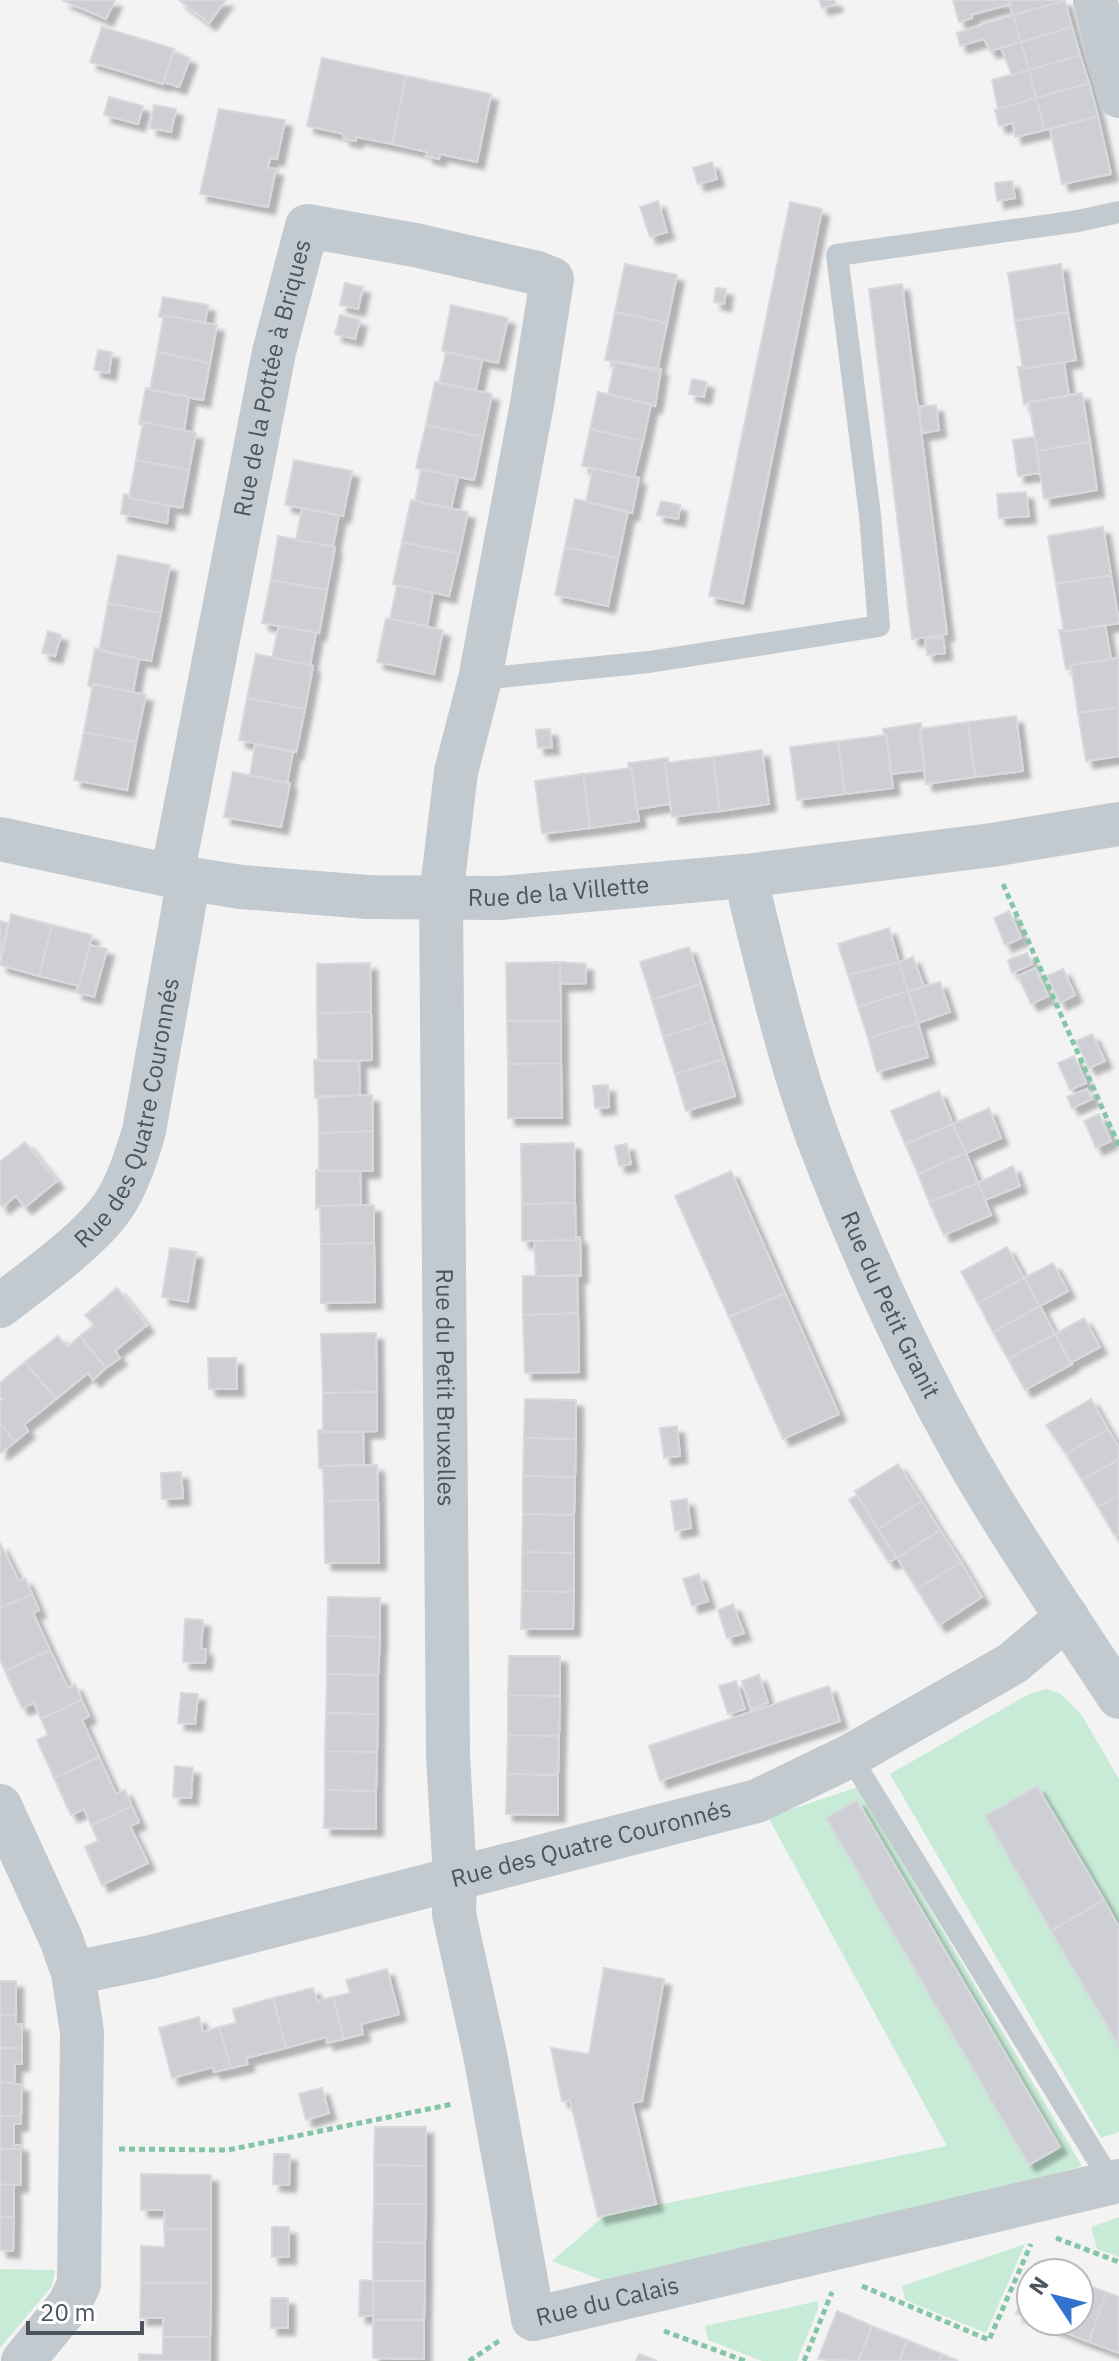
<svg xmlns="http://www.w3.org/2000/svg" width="1119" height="2361" font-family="'IBM Plex Sans',sans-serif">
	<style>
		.green { fill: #c8ebd7 }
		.building { fill: #cdcfd4; stroke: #d7d9dd; stroke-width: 2; filter: url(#shadow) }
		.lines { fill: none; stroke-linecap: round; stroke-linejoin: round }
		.path { stroke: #84c5a7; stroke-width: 5; stroke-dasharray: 6 4; stroke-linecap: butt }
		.lane { stroke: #c2c9cf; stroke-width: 22 }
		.street { stroke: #c2c9cf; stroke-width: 44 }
		.labels { text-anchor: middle; stroke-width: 7; stroke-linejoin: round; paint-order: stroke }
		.street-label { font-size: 24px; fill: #4c555e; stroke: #fff }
	</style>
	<defs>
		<filter id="shadow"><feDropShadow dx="7" dy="7" stdDeviation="2" flood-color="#0004"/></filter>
	</defs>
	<rect width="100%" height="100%" fill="#f4f3f3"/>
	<path class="green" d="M1046,1689L1061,1694L1081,1714L1119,1779V2132L1101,2138L890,1774L1029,1694Z
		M858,1787L1082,2166L638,2294L552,2261L604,2216L947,2146L768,1817Z
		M1119,2217V2257L1097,2249L1091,2227Z
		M1025,2244L986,2333L905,2300L902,2286Z
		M0,2269L55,2270L52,2286L0,2348Z
		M818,2301V2309L797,2361H762L708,2340L705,2326Z"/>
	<path class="building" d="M62,0H115L106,19Z
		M179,0H226L209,23Z
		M819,0H834L836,4L822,8Z
		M953,0H1008L1010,4L971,15L972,18L959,22Z
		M1008,0H1065V1L1013,15Z
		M1065,1L1072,27L1021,42L1013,15Z
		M1013,15L1021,42L990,51L984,39L960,46L957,33Z
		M102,27L174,49L163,84L90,62Z
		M1072,27L1080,55L1029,70L1021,42Z
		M1021,42L1029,70L1012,75L1001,48Z
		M173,52L190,58L179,87L164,82Z
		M1080,55L1089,83L1036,98L1029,70Z
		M322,58L406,76L392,144L357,137L355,141L343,138L344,134L307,126Z
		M1029,70L1036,98L998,109L992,80Z
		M406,76L491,94L477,162L440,154L439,159L426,156L427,152L392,144Z
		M1089,83L1098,116L1045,130L1036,98Z
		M109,97L143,106L138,124L104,115Z
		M1036,98L1045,130L1015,137L1013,123L999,126L995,110Z
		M154,105L176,109L171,132L150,128Z
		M219,109L285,120L277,159L270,158L268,168L276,169L268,207L200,194Z
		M1098,116L1111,174L1062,184L1050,129Z
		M712,162L717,179L698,184L693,168Z
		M1012,181L1015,198L997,201L995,183Z
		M658,201L667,232L650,237L640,207Z
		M790,202L822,209L743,603L709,596Z
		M625,264L677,275L667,323L615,312Z
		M1061,264L1068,312L1015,321L1008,273Z
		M345,283L363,287L358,309L340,305Z
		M902,284L947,634L912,639L869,289Z
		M716,288L726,289L724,304L714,302Z
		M163,297L208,305L205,323L164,315V317H159Z
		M451,305L508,318L498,363L442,351Z
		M615,312L667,323L657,371L605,360Z
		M1068,312L1076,360L1023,369L1015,321Z
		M164,315L217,325L210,363L157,352Z
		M340,315L360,320L355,339L335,334Z
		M98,350L112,352L109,373L94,370Z
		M157,352L210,363L203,400L150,390Z
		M446,352L482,360L476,390L439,383Z
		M615,361L661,369L655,406L608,394Z
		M1064,362L1069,396L1029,402L1024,405L1018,367L1023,366V369Z
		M692,379L707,382L704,397L689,394Z
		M435,382L492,394L483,437L426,425Z
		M146,388L189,397L184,430L143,422V425L139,424Z
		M598,392L651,404L643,441L590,429Z
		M1082,393L1090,442L1037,451L1029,402Z
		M936,405L939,430L922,433L919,407Z
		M143,422L196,433L189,470L136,460Z
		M426,425L483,437L474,480L416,468Z
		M590,429L643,441L634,477L582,466Z
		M1035,437L1040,473L1018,476L1013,440Z
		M1090,442L1097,490L1044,499L1037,451Z
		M136,460L189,470L182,508L129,498Z
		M294,460L352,471L343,516L285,505Z
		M593,468L639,478L632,513L586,502Z
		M421,469L458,477L451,509L415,501Z
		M1026,492L1029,516L999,518L997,494Z
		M124,494L129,495V498L169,506L167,523L121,514Z
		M575,499L628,511L618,558L565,547Z
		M411,500L468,512L459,554L402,542Z
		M661,501L680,505L678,519L657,515Z
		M302,508L339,515L333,546L296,540Z
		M1103,527L1111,575L1056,584L1048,536Z
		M278,536L335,547L327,590L271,580Z
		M402,542L459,554L449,596L393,584Z
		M565,547L618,558L608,606L555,595Z
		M118,555L170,565L161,613L108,603Z
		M1111,575L1119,623L1064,632L1056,584Z
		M271,580L327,590L319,633L262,623Z
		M397,585L433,593L427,626L390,619Z
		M108,603L161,613L151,661L99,651Z
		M386,618L443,630L434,674L377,662Z
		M1105,625L1111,659L1071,665V668L1066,669L1059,630L1063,629L1064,632Z
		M279,626L316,633L310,665L272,658Z
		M48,631L61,635L55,656L42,653Z
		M943,637L945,653L927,655L925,639Z
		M95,648L139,659L133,692L93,684L92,687L88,686Z
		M256,654L313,666L305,709L247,698Z
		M1119,658V707L1078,713L1071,665Z
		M93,684L146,695L136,742L84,732Z
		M247,698L305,709L296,752L239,740Z
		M1119,707V756L1086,761L1078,713Z
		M1016,716L1023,771L975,777L968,722Z
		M968,722L975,777L926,784L919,729Z
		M921,723L925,770L891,774L886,735H884L883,729Z
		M550,729L552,747L538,748L536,730Z
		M84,732L136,742L127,790L74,780Z
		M886,735L893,788L845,794L838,741Z
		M838,741L845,794L797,800L790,747Z
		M255,744L293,752L287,783L250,776Z
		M762,750L769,804L720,811L713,757Z
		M713,757L720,811L672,817L665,763Z
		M668,758V763H665L670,804L637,809L631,768H629L628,763Z
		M631,768L639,821L590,828L583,774Z
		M233,772L290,783L281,827L224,817Z
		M583,774L590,828L542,834L535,781Z
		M1009,911L1021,938L1005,945L994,918Z
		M11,914L52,925L39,976L0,965Z
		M0,921L8,923L0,956Z
		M52,925L92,935L79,986L39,976Z
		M889,928L899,962L848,975L838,944Z
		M90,945L107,949L94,997L75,992L79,986Z
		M689,947L701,984L652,1000L640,962Z
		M1027,953L1032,964L1012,973L1008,960Z
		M913,957L924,987L908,991L899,962Z
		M560,962L586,964V983L561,984Z
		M560,962L561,1021H507L506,963Z
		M899,962L908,991L858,1007L848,975Z
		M370,963L371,1012L317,1013V964Z
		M1035,968L1048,996L1031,1004L1018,976Z
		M1063,969L1075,995L1060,1003L1047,976Z
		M940,982L950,1012L918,1023L908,991Z
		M701,984L712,1021L663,1037L652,1000Z
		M908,991L918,1023L868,1038L858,1007Z
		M371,1012L372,1060L318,1061L317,1013Z
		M507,1021H561V1063L508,1064Z
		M712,1021L724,1059L675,1074L663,1037Z
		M918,1023L928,1057L877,1072L868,1038Z
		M1092,1034L1105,1061L1089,1068L1076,1041Z
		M1074,1056L1086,1083L1070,1090L1058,1063Z
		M724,1059L735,1096L686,1111L675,1074Z
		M314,1060L359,1061L360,1095L315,1098Z
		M561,1063L562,1118H508V1064Z
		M608,1085L609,1107L595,1108L593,1086Z
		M1087,1089L1092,1099L1072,1108L1067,1097Z
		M939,1091L953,1124L905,1144L891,1111Z
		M372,1095L373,1131L319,1133L318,1096Z
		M989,1108L1001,1138L966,1153L953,1124Z
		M1099,1114L1111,1141L1096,1148L1084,1121Z
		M953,1124L966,1153L918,1174L905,1144Z
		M373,1131V1171H319V1133Z
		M25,1142L57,1181L25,1207L16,1196L2,1207L0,1204V1162Z
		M574,1143L575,1203L522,1204L521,1144Z
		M627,1144L631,1164L619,1166L615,1146Z
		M966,1153L978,1183L929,1202L918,1174Z
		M1013,1166L1020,1186L985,1200L978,1183Z
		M316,1170L360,1171L361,1205L320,1206L316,1209Z
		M731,1171L785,1293L729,1317L675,1196Z
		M978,1183L991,1215L944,1235L929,1202Z
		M575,1203L576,1240L522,1241V1204Z
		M374,1205V1243L321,1244L320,1206Z
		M576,1237H580L581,1276H536L534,1241L576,1240Z
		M374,1243L375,1302L321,1303V1244Z
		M1007,1247L1024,1278L978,1303L961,1272Z
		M170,1248L196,1252L188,1302L162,1297Z
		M1053,1263L1068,1291L1040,1306L1024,1278Z
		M577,1275L578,1313L523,1315V1276Z
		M1024,1278L1040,1306L993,1332L978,1303Z
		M117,1288L147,1325L115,1351L120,1358L106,1368L80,1336L94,1325L85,1315Z
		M785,1293L839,1414L783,1439L729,1317Z
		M1040,1306L1055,1334L1008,1359L993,1332Z
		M578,1313L579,1372L525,1373L523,1315Z
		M1084,1318L1100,1347L1070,1363L1055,1334Z
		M376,1333L377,1392L323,1393L321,1334Z
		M1055,1334L1072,1364L1025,1390L1008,1359Z
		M58,1336L67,1347L80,1336L106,1368L93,1380L88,1373L56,1399L25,1362Z
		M208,1358H236L237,1389H209Z
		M25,1362L56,1399L24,1425L28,1431L15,1442L0,1423V1402L3,1399L0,1396V1383Z
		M377,1392V1431L323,1432V1393Z
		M525,1399L576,1400V1439L524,1438Z
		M1091,1399L1108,1429L1066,1454L1046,1425Z
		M0,1423L15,1442L1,1453L0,1451Z
		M677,1426L680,1456L664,1458L660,1428Z
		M1108,1429L1119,1448V1459L1082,1480L1066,1454Z
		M318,1430H323V1432H363L364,1465L323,1466V1469L319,1468Z
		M524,1438L576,1439L575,1477L523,1476Z
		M1119,1459V1495L1098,1507L1082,1480Z
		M898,1464L922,1501L878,1529L855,1491Z
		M377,1465L378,1500L324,1501L323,1466Z
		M181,1472L183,1498L162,1499L161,1473Z
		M523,1476L575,1477L574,1515L523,1514Z
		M857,1495L878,1529L897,1558L889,1562L849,1500Z
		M1119,1495V1534L1115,1536L1098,1507Z
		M687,1499L691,1528L675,1531L671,1501Z
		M378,1500L379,1563H325L324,1501Z
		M922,1501L940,1530L897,1558L878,1529Z
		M523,1514L574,1515V1553L522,1552Z
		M940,1530L961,1562L917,1589L897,1558Z
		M0,1543L19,1581L25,1578L32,1594L0,1608Z
		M522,1552L574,1553V1592L522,1591Z
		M961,1562L982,1597L939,1625L917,1589Z
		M699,1574L708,1601L692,1606L683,1579Z
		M522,1591L574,1592L573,1629H521Z
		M32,1594L39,1610L33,1613L50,1650L5,1671L0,1660V1608Z
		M328,1597L380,1598V1637L327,1636Z
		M733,1604L744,1633L727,1638L718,1610Z
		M185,1619L203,1620L201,1649H206L205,1663L183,1662Z
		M327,1636L380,1637L378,1675L327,1674Z
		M50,1650L68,1688L75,1684L82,1700L41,1719L34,1703L22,1708L5,1671Z
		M509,1656H560V1696L508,1695Z
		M327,1674L378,1675V1714L326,1713Z
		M759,1675L768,1703L751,1709L742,1681Z
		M736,1681L745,1709L728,1714L719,1686Z
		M829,1686L840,1721L660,1781L649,1746Z
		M181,1693L198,1694L195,1724L178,1723Z
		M508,1695L560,1696L559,1736L508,1735Z
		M82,1700L89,1716L82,1720L99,1757L54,1778L37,1740L48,1735L41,1719Z
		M326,1713L378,1714L377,1752L325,1751Z
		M508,1735L559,1736L558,1775L507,1774Z
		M325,1751L377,1752L376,1791L325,1790Z
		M99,1757L116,1794L125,1790L132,1806L91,1825L84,1809L71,1815L54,1778Z
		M175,1766L193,1768L191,1798L173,1797Z
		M507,1774L558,1775V1815L506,1814Z
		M1037,1786L1104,1900L1051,1931L985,1816Z
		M325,1790L376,1791V1829L324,1828Z
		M857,1800L1060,2147L1029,2165L826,1818Z
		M132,1806L139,1822L130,1826L148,1863L102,1885L85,1847L98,1841L91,1825Z
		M1104,1900L1119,1927L1118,2045L1051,1931Z
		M604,1968L664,1979L642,2101L632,2103L656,2204L598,2217L570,2100L562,2101L551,2048L589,2054Z
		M387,1969L399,2014L361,2024L363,2034L344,2039L333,1997L350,1993L346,1980Z
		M0,1981H16V2015H0Z
		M313,1988L317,2001L333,1997L344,2039L327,2043L326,2037L286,2048L273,1998Z
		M273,1998L286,2048L246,2058L248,2064L231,2068L219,2027L236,2023L233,2009Z
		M0,2015H16L15,2024H22V2048H0Z
		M199,2017L203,2032L219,2027L231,2068L214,2072L213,2067L172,2078L159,2028Z
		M0,2048H22V2064H15L14,2083L0,2082Z
		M0,2082L22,2085L21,2116H0Z
		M322,2088L329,2113L306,2120L299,2094Z
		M0,2116H21V2124H14V2145H21V2149H0Z
		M375,2127H426V2166L374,2165Z
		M0,2149H21V2185L0,2184Z
		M274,2154H290L289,2185L273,2184Z
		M374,2165L426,2166V2204H374Z
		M141,2174L211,2175V2229H164L165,2210H141Z
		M0,2184L14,2185V2217H0Z
		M374,2204H426L425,2243L373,2242Z
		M0,2217H14L13,2251L0,2250Z
		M272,2227H289V2257H272Z
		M164,2229H211V2283H141V2246L165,2247Z
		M373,2242L425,2243V2281H373Z
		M1035,2265L1055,2273H1032Z
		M1031,2275V2319L1016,2314Z
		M360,2280L373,2281V2316H359Z
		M373,2281H425L424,2320H373Z
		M1079,2282L1106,2292L1089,2342L1054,2328L1057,2321H1079Z
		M141,2283H211L210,2337H163V2318H140Z
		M1106,2292L1119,2297V2353L1089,2342Z
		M271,2298H288V2328H271Z
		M837,2311L872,2326L858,2361L818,2359Z
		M373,2320H424V2359L373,2358Z
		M1035,2321H1057L1054,2328Z
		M872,2326L907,2340L899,2361H858Z
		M163,2337H210V2361H139V2354L163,2355Z
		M907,2340L942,2354L939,2361H899Z
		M639,2354L657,2361H636Z
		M942,2354L958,2361H939Z"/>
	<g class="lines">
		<path class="path" d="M1003,884L1119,1146
			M119,2149L228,2150L453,2104
			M1056,2238L1119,2262
			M862,2286L989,2340L1031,2244
			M664,2331L745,2361
			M469,2361L499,2341
			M804,2361L832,2292"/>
		<path class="lane" d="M480,679L649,662L879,626L870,515L837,255L1078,221L1119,212
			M850,1756L1112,2183"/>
		<g class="street">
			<path d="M1095,0L1119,96"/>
			<path id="s1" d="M0,839L172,876L241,887L368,897L500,898L745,876L992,845L1119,824"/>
			<path id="s2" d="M172,876L274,352L307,226L415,245L537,273L552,279L532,404L480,679L456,772L441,897L448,1756L455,1878L454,1914L485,2054L533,2319L1119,2181"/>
			<path id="s3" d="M745,876C767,964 787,1054 818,1138C859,1246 907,1352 963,1452C1011,1536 1066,1616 1119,1697"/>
			<path id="s4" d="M0,1306C34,1279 88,1242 113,1206C128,1184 136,1157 144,1131L189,878"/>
			<path d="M0,1806L61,1939L73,1973L82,2032L79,2284L69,2305L23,2361"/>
			<path id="s5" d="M73,1973L151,1957L757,1801L850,1756L1013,1663L1067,1617"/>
		</g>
	</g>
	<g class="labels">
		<g class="street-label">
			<text dy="8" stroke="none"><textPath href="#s2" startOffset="508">Rue de la Pottée à Briques</textPath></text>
			<text dy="8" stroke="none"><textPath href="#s1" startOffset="564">Rue de la Villette</textPath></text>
			<text dy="8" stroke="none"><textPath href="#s4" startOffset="244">Rue des Quatre Couronnés</textPath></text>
			<text dy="8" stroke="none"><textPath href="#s3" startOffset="454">Rue du Petit Granit</textPath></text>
			<text dy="8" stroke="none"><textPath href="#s2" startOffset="2034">Rue du Petit Bruxelles</textPath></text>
			<text dy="8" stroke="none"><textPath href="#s5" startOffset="534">Rue des Quatre Couronnés</textPath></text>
			<text dy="8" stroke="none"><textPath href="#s2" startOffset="3050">Rue du Calais</textPath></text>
		</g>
	</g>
	<g transform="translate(1055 2297) rotate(305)"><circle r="38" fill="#ffffff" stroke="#b7bbbf" stroke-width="2"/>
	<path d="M0-6L14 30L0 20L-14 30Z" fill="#3273cf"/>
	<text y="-12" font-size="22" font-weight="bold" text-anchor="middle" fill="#4c555e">N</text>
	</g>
	<path d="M28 2321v12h114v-12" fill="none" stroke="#4c555e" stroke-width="4"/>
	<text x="40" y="2321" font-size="24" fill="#4c555e" stroke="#ffffff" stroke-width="6" paint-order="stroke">20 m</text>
</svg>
